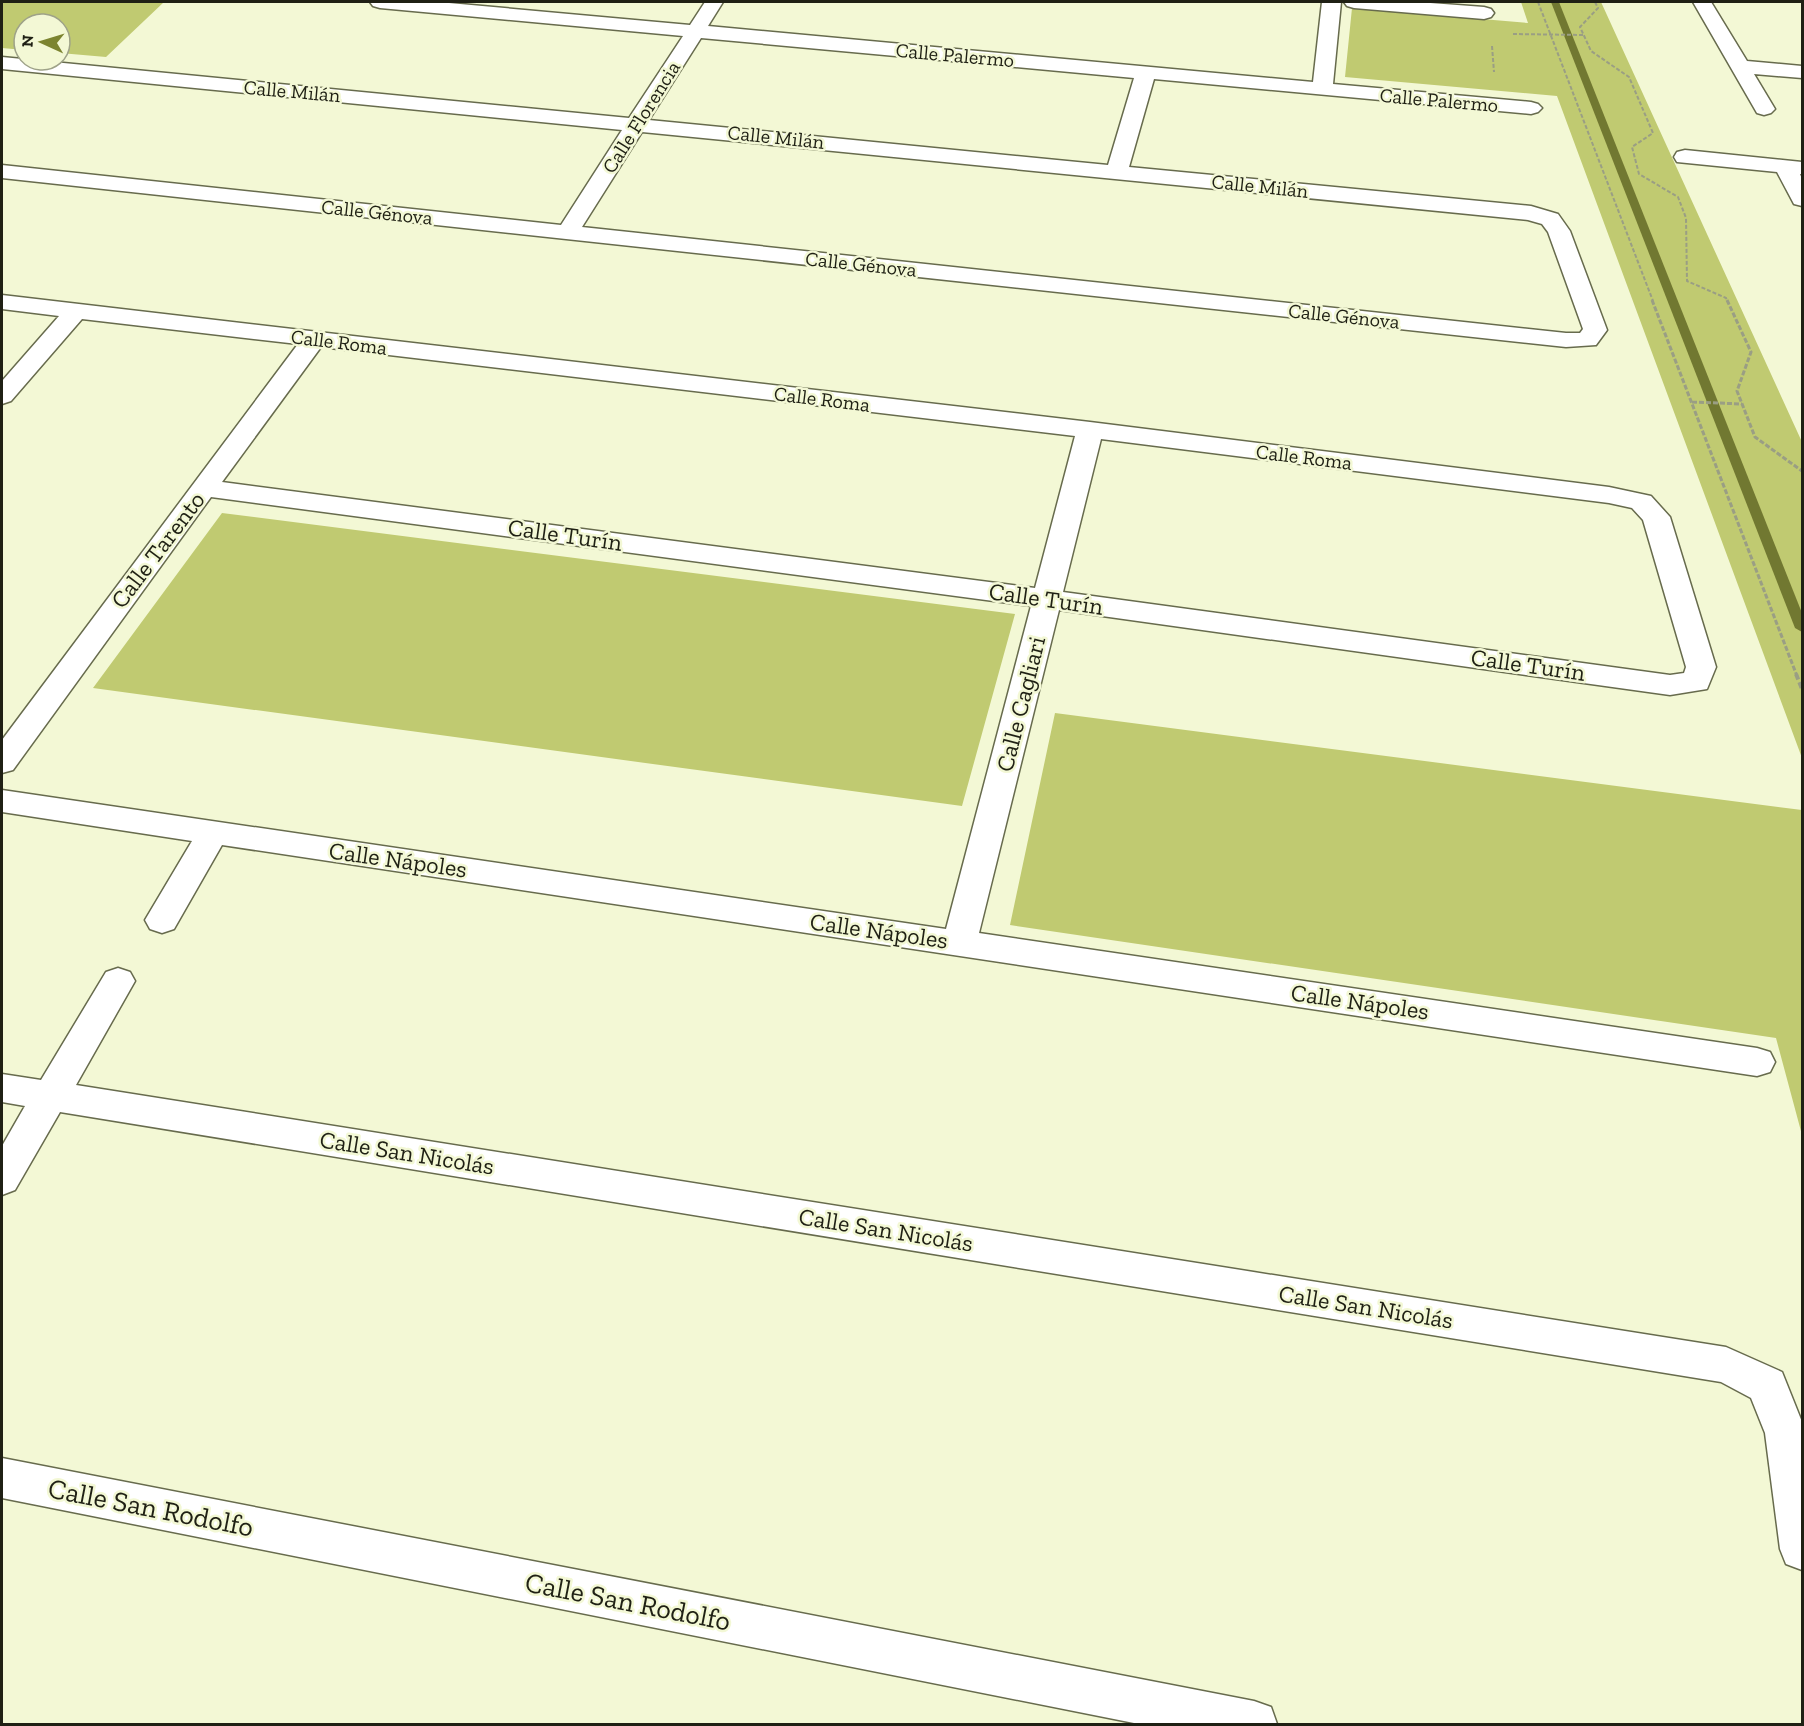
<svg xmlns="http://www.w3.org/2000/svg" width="1804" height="1726" font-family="'Zilla Slab',serif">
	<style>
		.green { fill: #c0ca71 }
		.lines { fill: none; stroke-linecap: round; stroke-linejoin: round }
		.stream { fill: #717831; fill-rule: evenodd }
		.minor-casing { stroke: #676b4d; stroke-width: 3 }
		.path-far2 { stroke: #9a9e84; stroke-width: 2; stroke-dasharray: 4 2; stroke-linecap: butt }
		.path-far1 { stroke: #9a9e84; stroke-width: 3; stroke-dasharray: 5 2; stroke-linecap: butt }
		.path { stroke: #9a9e84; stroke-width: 4; stroke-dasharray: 6 3; stroke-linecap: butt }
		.minor { fill: #fff; fill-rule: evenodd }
		.labels { text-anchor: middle; stroke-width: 5; stroke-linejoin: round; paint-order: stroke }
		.far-street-label { font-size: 20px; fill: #1f2014; stroke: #f3f8d5 }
		.street-label { font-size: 24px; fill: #1f2014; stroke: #f3f8d5 }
		.near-street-label { font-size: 28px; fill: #1f2014; stroke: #f3f8d5 }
	</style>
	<rect width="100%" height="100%" fill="#f3f8d5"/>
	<path class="green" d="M2,2H164L106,57L60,53V24H24V50L2,48Z
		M1521,2H1601L1802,442V758L1557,96L1345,77L1352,8L1528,23Z
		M222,513L1015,614L962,806L93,688Z
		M1055,713L1802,810V1135L1776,1038L1010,925Z"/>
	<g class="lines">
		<path class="stream" d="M1551,2H1559L1802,613V632L1795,628Z"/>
		<defs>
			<path id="minor" d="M370,2H438L690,25L705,2H723L708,26L1313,82L1322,2H1341L1333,84L1531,102L1538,104L1542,108L1538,112L1531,114L1154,79L1129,167L1531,206L1558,214L1570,231L1607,330L1596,345L1566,347L2,178V165L561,225L622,130L2,69V57L629,118L683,36L380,8L373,6ZM701,38L1134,78L1108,165L649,120ZM642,132L1528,220L1542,224L1548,232L1583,329L1580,333H1566L582,227Z
				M1344,2H1417L1484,7L1491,9L1494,13L1491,17L1484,19L1354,8L1347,6Z
				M1693,2H1711L1747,61L1802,66V78L1754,74L1775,109L1771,113L1764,115L1757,113Z
				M1685,150L1802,162V174H1800L1802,179V206L1794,204L1777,172L1677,162L1674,157L1677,152Z
				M2,295L1090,422L1609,487L1651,496L1670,517L1716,667L1707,689L1670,695L1059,610L979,933L1757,1048L1770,1052L1775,1062L1770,1072L1757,1076L222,845L174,929L162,933L150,929L145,920L192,841L2,812V790L946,929L1031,606L211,497L13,770L2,773V740L298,344L82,319L11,401L2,404V381L59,316L2,309ZM321,347L1075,436L1035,588L222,482ZM1101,439L1609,503L1632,508L1643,520L1686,667L1684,673L1670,675L1063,592Z
				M118,968L130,972L135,981L76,1085L1726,1347L1782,1372L1802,1422V1570L1786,1564L1780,1549L1765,1433L1751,1398L1721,1382L60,1112L15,1190L2,1195V1146L25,1106L2,1102V1074L41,1080L106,972Z
				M2,1458L1254,1701L1271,1707L1277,1724H1139L2,1498Z"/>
		</defs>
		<use href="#minor" class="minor-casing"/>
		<path class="path-far2" d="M1538,2L1653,301
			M1595,2L1598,8L1580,27L1591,51L1629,77L1653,133L1632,147L1639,174L1678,197L1686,218L1687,281L1726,298L1727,301
			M1513,34L1583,35
			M1492,46L1494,72"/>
		<path class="path-far1" d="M1652,300L1797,676
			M1727,300L1751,352L1737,391L1755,437L1802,471
			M1692,402L1742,404"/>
		<path class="path" d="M1796,674L1802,689"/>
		<use href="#minor" class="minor"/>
	</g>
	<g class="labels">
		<g class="far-street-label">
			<text transform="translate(955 55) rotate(5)" y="7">Calle Palermo</text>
			<text transform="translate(292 91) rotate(5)" y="7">Calle Milán</text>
			<text transform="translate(1439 100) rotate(5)" y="7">Calle Palermo</text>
			<text transform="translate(641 117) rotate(-58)" y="7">Calle Florencia</text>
			<text transform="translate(776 137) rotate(6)" y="7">Calle Milán</text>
			<text transform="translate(1260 186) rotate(6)" y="7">Calle Milán</text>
			<text transform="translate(377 212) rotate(6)" y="7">Calle Génova</text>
			<text transform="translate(861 264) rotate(6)" y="7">Calle Génova</text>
			<text transform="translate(1344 316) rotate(6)" y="7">Calle Génova</text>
			<text transform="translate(339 342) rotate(7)" y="7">Calle Roma</text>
			<text transform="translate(822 399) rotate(7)" y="7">Calle Roma</text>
			<text transform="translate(1304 457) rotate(7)" y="7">Calle Roma</text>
		</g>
		<g class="street-label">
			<text transform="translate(565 535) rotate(8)" y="8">Calle Turín</text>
			<text transform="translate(158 550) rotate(-53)" y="8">Calle Tarento</text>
			<text transform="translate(1046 599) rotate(8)" y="8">Calle Turín</text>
			<text transform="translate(1528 665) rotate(8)" y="8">Calle Turín</text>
			<text transform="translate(1021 704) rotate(-76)" y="8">Calle Cagliari</text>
			<text transform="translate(398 860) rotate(8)" y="8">Calle Nápoles</text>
			<text transform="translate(879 931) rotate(8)" y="8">Calle Nápoles</text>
			<text transform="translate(1360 1002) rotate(8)" y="8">Calle Nápoles</text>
			<text transform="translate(407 1153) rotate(9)" y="8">Calle San Nicolás</text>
			<text transform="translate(886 1230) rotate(9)" y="8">Calle San Nicolás</text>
			<text transform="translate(1366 1307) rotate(9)" y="8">Calle San Nicolás</text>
		</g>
		<g class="near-street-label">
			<text transform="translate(151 1507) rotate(11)" y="10">Calle San Rodolfo</text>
			<text transform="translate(628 1601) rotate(11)" y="10">Calle San Rodolfo</text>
		</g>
	</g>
	<rect width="1804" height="1726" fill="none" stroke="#1f2014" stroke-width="6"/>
	<g transform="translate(42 42) rotate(274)"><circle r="28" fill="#f3f8d5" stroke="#9ea288" stroke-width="1.5"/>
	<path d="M0-4.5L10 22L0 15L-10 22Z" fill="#7c8430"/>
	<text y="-9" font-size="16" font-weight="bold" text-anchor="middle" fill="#1f2014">N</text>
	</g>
</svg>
